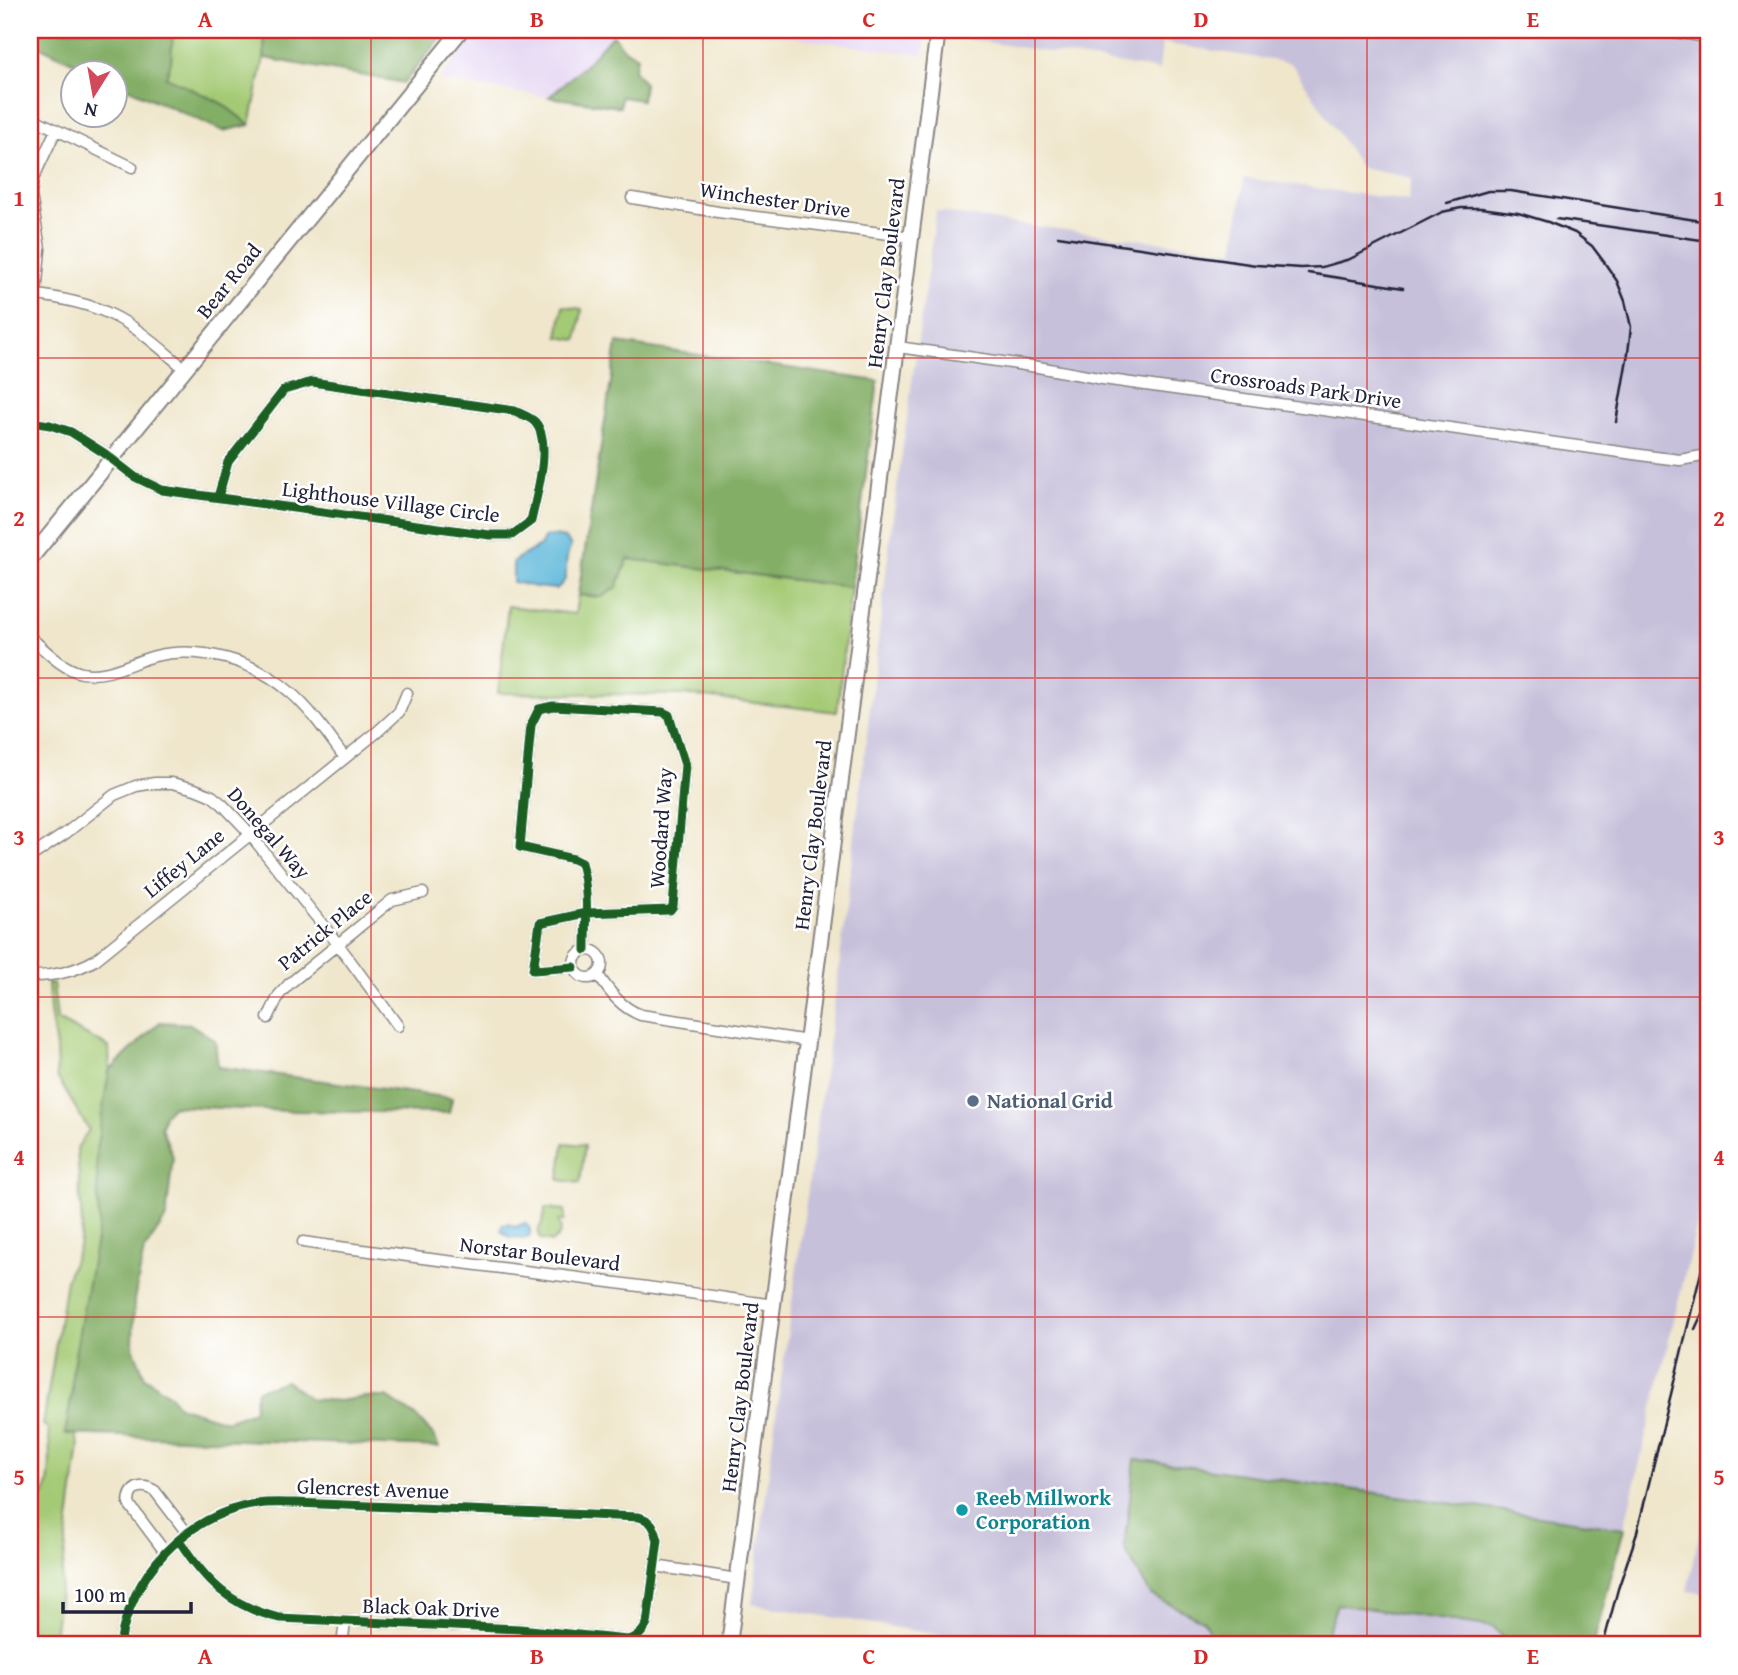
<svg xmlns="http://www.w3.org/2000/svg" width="1738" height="1675" font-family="'Gentium Book Plus',serif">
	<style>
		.built { fill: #e3d3f2 }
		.industrial { fill: #c6c0da }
		.green { fill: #a4ca75; stroke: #637658; stroke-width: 2 }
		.forest { fill: #83ae66; stroke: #526850; stroke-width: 2 }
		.water { fill: #5cb7da; stroke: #3f6c8a; stroke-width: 2 }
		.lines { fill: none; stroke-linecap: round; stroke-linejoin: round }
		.street-casing { stroke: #888483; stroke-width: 13 }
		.secondary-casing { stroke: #888483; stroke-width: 18 }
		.street { stroke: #fff; stroke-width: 10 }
		.secondary { stroke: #fff; stroke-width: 14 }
		.rail { stroke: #22223b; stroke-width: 2.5 }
		.cycleway-casing { stroke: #fff; stroke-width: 13 }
		.cycleway { stroke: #1b5e20; stroke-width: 9 }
		.grid { fill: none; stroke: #d62828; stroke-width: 2; stroke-opacity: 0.55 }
		.service-dot { fill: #5c6f8a; stroke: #fff; stroke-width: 2.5 }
		.culture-dot { fill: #0f9aa8; stroke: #fff; stroke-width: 2.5 }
		.labels { text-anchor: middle; stroke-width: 5; stroke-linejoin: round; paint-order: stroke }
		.street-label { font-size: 21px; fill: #22223b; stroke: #fff }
		.service-label { font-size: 21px; font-weight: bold; fill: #4e5e75; stroke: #fff; text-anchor: start }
		.culture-label { font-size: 21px; font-weight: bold; fill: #0d838f; stroke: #fff; text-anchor: start }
		.neatline { fill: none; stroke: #d62828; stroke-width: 2.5 }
		.grid-label { font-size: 23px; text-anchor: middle; font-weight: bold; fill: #d62828 }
	</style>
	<rect width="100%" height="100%" fill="#fff"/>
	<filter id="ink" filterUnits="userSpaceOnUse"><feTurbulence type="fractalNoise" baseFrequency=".0143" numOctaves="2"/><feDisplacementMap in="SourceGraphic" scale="14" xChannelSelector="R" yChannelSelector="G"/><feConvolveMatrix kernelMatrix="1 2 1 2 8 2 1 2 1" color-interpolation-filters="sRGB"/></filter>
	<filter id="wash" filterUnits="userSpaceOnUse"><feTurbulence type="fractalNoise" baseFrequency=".00686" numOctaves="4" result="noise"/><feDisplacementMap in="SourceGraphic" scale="28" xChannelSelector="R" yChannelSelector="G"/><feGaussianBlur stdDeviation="1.57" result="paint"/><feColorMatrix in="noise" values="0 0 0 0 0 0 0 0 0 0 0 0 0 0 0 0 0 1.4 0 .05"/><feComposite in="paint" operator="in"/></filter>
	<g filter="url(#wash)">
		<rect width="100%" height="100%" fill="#efe6cb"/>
		<path class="built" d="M478,30H617L584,66L549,97L439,81Z
			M739,30H926L924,55Z"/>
		<path class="industrial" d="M957,30H1708V1178L1624,1528L1135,1459L1124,1548L1151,1595L1204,1621L1215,1645H946V1636L752,1604L777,1408L838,976L891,531L936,211L1017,224L1234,251L1244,178L1408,201L1412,178L1361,168L1291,63L1162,43L1159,70L956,37Z
			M1708,1494V1594L1687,1591Z
			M1337,1604L1494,1627L1509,1645H1323Z"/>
		<path class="green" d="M173,30H265L264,58L250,125L221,103L165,77L171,62Z
			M563,306L582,309L577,340L558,337Z
			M628,559L851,587L837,712L686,695L498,693L508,606L575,614L578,595L602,597L617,587Z
			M48,983H53L57,1020L109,1047L111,1104L105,1216L72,1427L79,1445L53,1645H30V1514C34,1509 40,1503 44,1496C52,1479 50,1446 48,1428L43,1425L66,1280L79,1247L82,1226L77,1148L89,1130L57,1077L56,1048L50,1012Z
			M564,1143L585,1145L580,1183L559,1180Z
			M545,1208L565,1210L564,1221H558C563,1231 561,1237 551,1242L540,1239C536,1228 542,1226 544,1217C545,1214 545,1211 545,1208Z"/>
		<path class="forest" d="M30,30H173L171,62L166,77L221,103L250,125L223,131L116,83V74L96,73L30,42Z
			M265,30H447L404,83L264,58Z
			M613,34L622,47L637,57L634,70L644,83L642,100L621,97L620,107L549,97L584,66Z
			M617,343L878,381L851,587L628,559L617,587L602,597L578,595Z
			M160,1022L190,1024L215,1040L218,1067L452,1098L449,1113L291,1111L173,1106L164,1115L161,1127L173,1157L166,1218L144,1251L134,1300L133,1348L145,1377L170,1395L178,1406L226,1421L253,1411L257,1390L286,1381L311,1399L339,1401L366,1397H387L417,1417L433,1435L439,1447L65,1434L72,1392V1371L99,1223L96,1151L109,1071Z
			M1135,1459L1624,1528L1593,1645H1509L1494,1627L1337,1604L1323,1645H1215L1204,1621L1151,1595L1124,1548Z"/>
		<path class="water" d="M553,536C562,537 567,538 571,546C570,550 567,553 567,557C564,572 571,578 556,589L535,587L513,582V563L518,558L540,546L545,537Z
			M525,1223L530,1229V1235L526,1238L509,1237L501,1230L503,1225L508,1224L516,1227Z"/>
	</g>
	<g filter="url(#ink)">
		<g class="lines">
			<defs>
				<path id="street" d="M1660,30L1708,37
					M30,117L132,167
					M632,198L718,212L912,237
					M30,294C54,297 87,303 110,314C138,327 161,349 185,369
					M36,295L40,249L31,195L33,179L56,130
					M898,347L1038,367L1103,379L1655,457L1680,460L1708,455
					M30,422L50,425L71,432L104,453L135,477L162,490L490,535H512L531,521C536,497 553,442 535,422C530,417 521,414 515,411L312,382L284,390L228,462L218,497
					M30,637C45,650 62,669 82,673C108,678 131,662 155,656C200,645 255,661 290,692C312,711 328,735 345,758
					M30,857L66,833L114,795L136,786L155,783H172L195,789L212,796L222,804L244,827L338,944L398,1026
					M574 964a14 14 0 1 1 28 0a14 14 0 1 1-28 0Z
					M574,967L533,970L540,923L586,913L670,910L673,906L685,765L669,715L663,712L553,706L539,709L531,725L520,847L573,859L581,863C589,890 586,921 586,950
					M598,975C609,991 621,1008 641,1015L808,1041
					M30,976C52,977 76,971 95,960L376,733L399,712L407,693
					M268,1018L279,995L289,984L338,944L392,900L423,893
					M303,1242C460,1264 617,1281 773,1305
					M165,1552L129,1504C129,1488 141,1482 155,1491L187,1533
					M655,1566L737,1579
					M120,1645C130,1575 186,1514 257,1504C269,1502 282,1503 295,1503L639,1517C653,1521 654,1527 658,1540L647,1624C642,1633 637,1639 627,1640L520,1629L279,1618C230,1606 206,1582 179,1540
					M342,1645L345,1622"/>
				<path id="secondary" d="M30,559L461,30
					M729,1645L938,30"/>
			</defs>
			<use href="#street" class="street-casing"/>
			<use href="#secondary" class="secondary-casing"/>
			<use href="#street" class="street"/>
			<use href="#secondary" class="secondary"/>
			<path class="rail" d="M1447,203L1488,191H1511L1708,222
				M1556,219L1708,241
				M1058,236L1256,265L1301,268L1322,267L1350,259L1442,212L1461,208H1481L1518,213L1548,222L1575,233L1592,246L1604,262L1617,281L1625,301L1631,327L1628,353L1616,422
				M1308,273L1403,288
				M1695,1329L1708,1301
				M1603,1645L1618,1589L1636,1536L1708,1244"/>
			<defs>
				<path id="cycleway" d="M30,422L50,425L71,432L104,453L135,477L162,490L490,535H512L531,521C536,497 553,442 535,422C530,417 521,414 515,411L312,382L284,390L228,462L218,497
					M574,967L533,970L540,923L586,913L670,910L673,906L685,765L669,715L663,712L553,706L539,709L531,725L520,847L573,859L581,863C589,890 586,921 586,950
					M120,1645C130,1575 186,1514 257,1504C269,1502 282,1503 295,1503L639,1517C653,1521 654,1527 658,1540L647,1624C642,1633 637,1639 627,1640L520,1629L279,1618C230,1606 206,1582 179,1540"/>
			</defs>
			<use href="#cycleway" class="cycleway-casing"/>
			<use href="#cycleway" class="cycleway"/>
		</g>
	</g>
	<path class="grid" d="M371,30V1645M703,30V1645M1035,30V1645M1367,30V1645M30,358H1708M30,678H1708M30,997H1708M30,1317H1708"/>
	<circle class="service-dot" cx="973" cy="1101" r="7"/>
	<circle class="culture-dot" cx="962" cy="1510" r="7"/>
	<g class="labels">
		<g class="street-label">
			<text transform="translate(775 200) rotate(8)" y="7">Winchester Drive</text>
			<text transform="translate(886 273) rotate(-83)" y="7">Henry Clay Boulevard</text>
			<text transform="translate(229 281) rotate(-51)" y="7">Bear Road</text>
			<text transform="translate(1306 388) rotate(8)" y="7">Crossroads Park Drive</text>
			<text transform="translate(391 502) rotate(7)" y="7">Lighthouse Village Circle</text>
			<text transform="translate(661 828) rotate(-86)" y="7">Woodard Way</text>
			<text transform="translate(269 833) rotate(49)" y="7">Donegal Way</text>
			<text transform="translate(813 835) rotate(-83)" y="7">Henry Clay Boulevard</text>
			<text transform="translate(184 863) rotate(-39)" y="7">Liffey Lane</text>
			<text transform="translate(325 930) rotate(-39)" y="7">Patrick Place</text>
			<text transform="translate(540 1254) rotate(7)" y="7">Norstar Boulevard</text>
			<text transform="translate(740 1397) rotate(-83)" y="7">Henry Clay Boulevard</text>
			<text transform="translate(373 1489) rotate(2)" y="7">Glencrest Avenue</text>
			<text transform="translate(431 1608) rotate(2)" y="7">Black Oak Drive</text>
		</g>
		<g class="service-label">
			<text x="987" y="1108">National Grid</text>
		</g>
		<g class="culture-label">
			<text x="976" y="1505">Reeb Millwork<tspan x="976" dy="24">Corporation</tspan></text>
		</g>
	</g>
	<rect width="1738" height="1675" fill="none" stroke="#fff" stroke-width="77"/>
	<g transform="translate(94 94) rotate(191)"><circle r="33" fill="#ffffff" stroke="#a7a7b1" stroke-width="2"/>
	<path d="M0-5L12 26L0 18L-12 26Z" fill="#d1495b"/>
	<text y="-10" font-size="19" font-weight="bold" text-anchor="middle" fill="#22223b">N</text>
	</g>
	<path d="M63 1602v10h128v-10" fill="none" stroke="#22223b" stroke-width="3.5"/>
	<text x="74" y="1602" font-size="21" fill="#22223b" stroke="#ffffff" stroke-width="5" paint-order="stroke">100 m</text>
	<rect x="38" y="38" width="1662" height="1598" class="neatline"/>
	<g class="grid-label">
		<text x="205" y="27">A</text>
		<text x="537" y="27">B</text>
		<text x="869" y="27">C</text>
		<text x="1201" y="27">D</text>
		<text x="1533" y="27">E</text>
		<text x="19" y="206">1</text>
		<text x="1719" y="206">1</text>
		<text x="19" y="526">2</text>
		<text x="1719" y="526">2</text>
		<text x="19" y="845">3</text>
		<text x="1719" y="845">3</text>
		<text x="19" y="1165">4</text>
		<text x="1719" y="1165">4</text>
		<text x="19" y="1485">5</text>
		<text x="1719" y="1485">5</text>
		<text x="205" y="1664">A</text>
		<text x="537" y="1664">B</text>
		<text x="869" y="1664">C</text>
		<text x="1201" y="1664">D</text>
		<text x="1533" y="1664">E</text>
	</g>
</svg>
